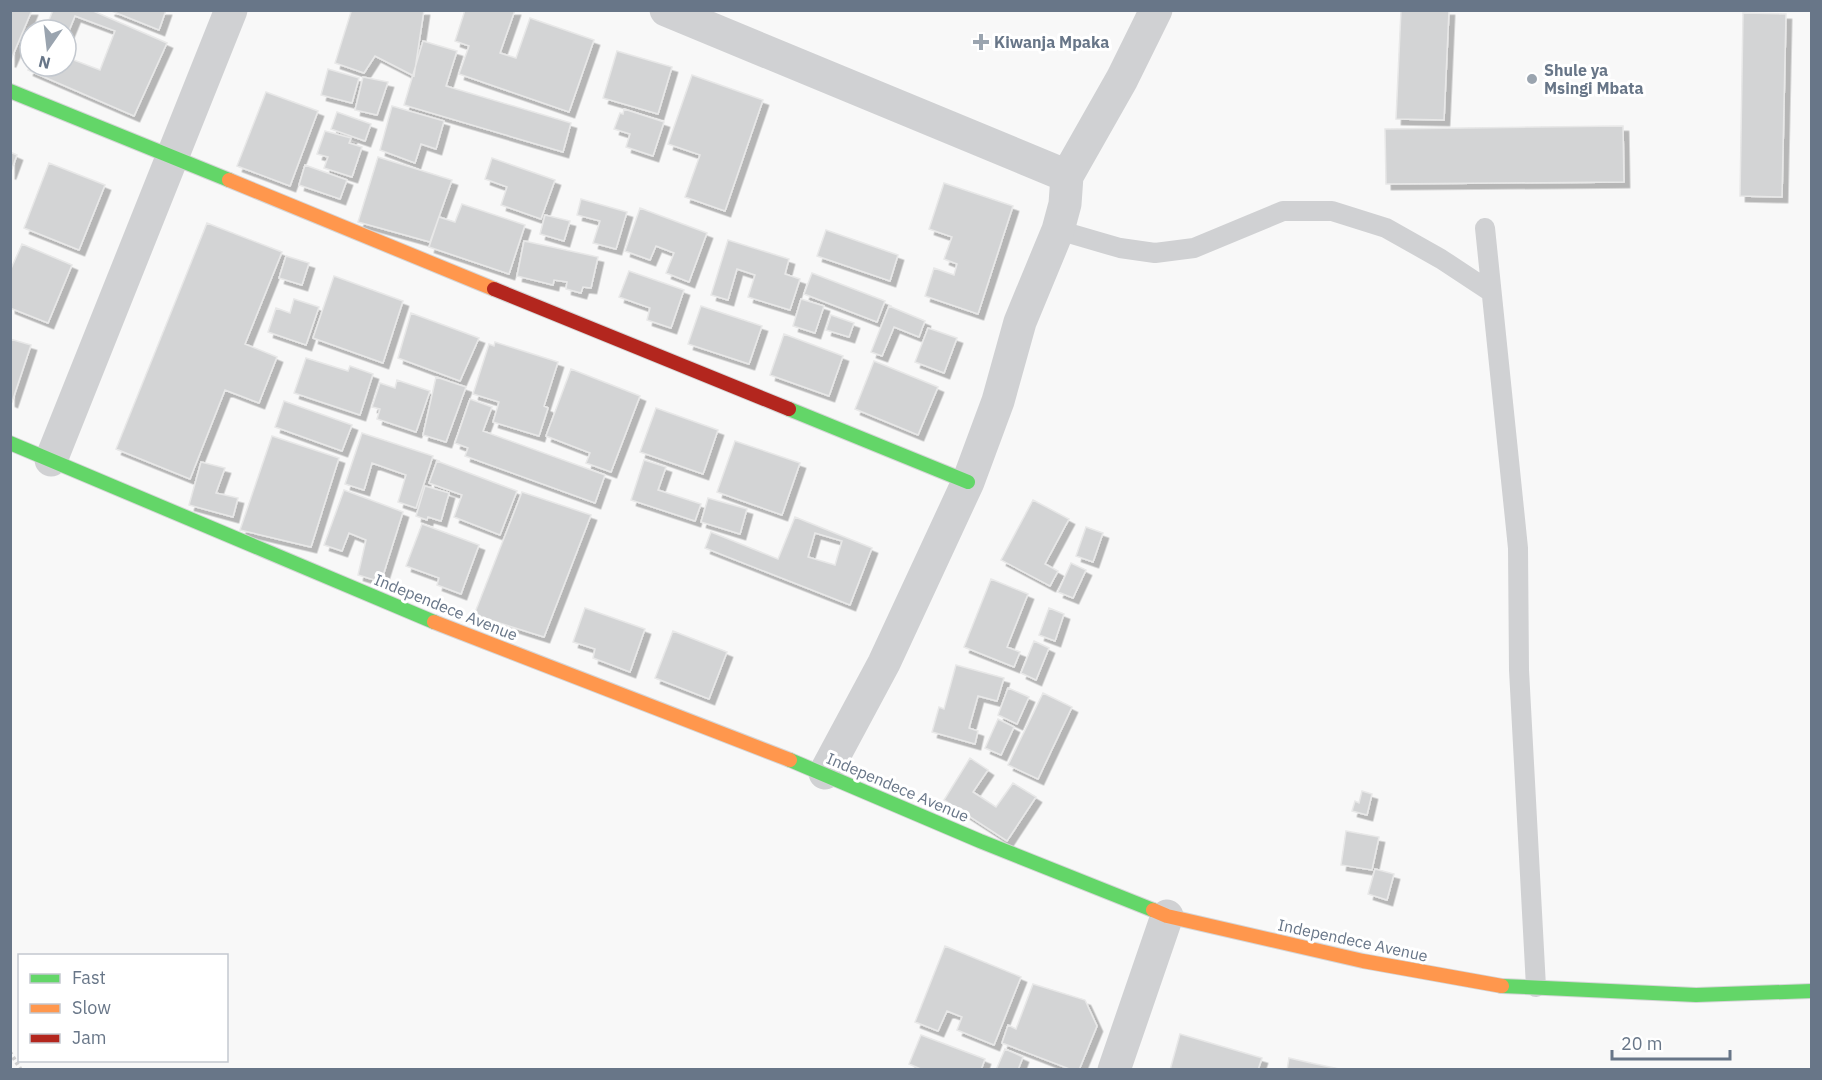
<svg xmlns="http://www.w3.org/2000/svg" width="1822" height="1080" font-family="'IBM Plex Sans',sans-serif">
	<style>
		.building { fill: #d3d4d5; stroke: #e8e8e8; stroke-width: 1.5; fill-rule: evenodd; filter: url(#shadow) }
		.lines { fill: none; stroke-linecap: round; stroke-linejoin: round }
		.fast-casing { stroke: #d5d6d7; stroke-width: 16 }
		.slow-casing { stroke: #d5d6d7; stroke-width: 16 }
		.jam-casing { stroke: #d5d6d7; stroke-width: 16 }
		.path { stroke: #cececf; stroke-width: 4; stroke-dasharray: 3 3; stroke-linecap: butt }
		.lane { stroke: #d0d1d3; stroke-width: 20 }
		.street { stroke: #d0d1d3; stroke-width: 33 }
		.fast { stroke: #63d668; stroke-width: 14 }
		.slow { stroke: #ff974d; stroke-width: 14 }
		.jam { stroke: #b3261e; stroke-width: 14 }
		.poi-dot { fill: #9aa4af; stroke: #fff; stroke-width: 2 }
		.labels { text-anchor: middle; stroke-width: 6; stroke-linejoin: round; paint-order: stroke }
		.poi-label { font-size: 16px; font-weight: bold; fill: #687688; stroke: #fff; text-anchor: start }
		.street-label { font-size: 16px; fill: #687688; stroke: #fff }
	</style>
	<defs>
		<filter id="shadow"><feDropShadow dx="5.5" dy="5.5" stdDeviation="0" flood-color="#0004"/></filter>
	</defs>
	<rect width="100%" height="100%" fill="#f8f8f8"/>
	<path class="building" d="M10,10H32L10,62Z
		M53,10H91L167,43L134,116L28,70L30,64V66H66V57L100,70L115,31L75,16L66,38V30H45Z
		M109,10H166L159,30Z
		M346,10H424L414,76L375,56L364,73L335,63L351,12Z
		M465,10H515L500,53L516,58L530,18L594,40L569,112L459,74L469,46L455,41Z
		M1401,10H1449L1444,120L1396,119Z
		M1743,13L1786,14L1782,197L1740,196Z
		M423,41L457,51L446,86L571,123L563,152L404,105Z
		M617,51L672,67L658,114L603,98Z
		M328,69L359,78L352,103L321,95Z
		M692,75L763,100L725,211L685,197L700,155L668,144Z
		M363,77L388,82L377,115L355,110Z
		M266,92L318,111L290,186L237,166Z
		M392,106L444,121L436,149L421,144L415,163L380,150Z
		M624,109L664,122L653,156L626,147L630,134L614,129L620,113L623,114Z
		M337,112L371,124L365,141L331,129Z
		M1623,126L1624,182L1386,184L1385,129Z
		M325,131L351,138L349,143L362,147L352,177L324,168L328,157L317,154Z
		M10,152L17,155L10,174Z
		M378,157L452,180L430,242L358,222Z
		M492,158L555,180L541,219L501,205L507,187L485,179Z
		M49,163L105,185L79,250L24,228Z
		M305,165L347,180L340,199L299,185Z
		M944,183L1013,206L978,314L925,296L934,268L954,275L957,264L944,259L952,237L929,229Z
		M581,199L627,212L616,249L593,243L600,221L577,215Z
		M462,204L525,225L509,274L429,247L439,217L455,222Z
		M640,208L707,233L689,282L666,273L674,253L656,246L650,260L625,251Z
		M545,215L570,221L564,241L540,234Z
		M207,223L282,252L245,344L277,357L259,403L225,390L190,479L116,449Z
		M826,230L898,255L890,281L817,256Z
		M728,240L789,259L785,274L800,279L790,310L748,297L755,275L737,269L728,300L711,295Z
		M524,241L598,257L591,288L583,287L581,293L566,289L567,282L554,280L553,285L517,276Z
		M22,244L72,265L48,323L10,308V271Z
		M286,256L309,263L302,285L279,278Z
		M629,271L684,290L671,328L647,320L650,308L619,297Z
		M812,273L885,301L877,322L804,294Z
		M334,276L403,301L383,363L313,338Z
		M294,299L319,307L306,345L268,332L276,308L290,313Z
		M801,299L824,306L815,333L793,326Z
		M701,306L762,326L749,364L688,344Z
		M889,306L925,321L919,337L894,327L882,356L871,352Z
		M411,313L479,338L460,381L398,358Z
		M831,315L854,323L849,337L826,330Z
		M928,328L957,338L944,373L915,362Z
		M784,334L843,356L829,396L770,375Z
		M10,339L31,345L12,402L10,401Z
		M495,342L558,362L544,406L548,408L539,436L493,422L499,402L473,394L489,344L494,346Z
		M306,358L348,371L350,366L373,374L360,415L294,393Z
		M874,361L938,387L918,435L855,409Z
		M571,369L640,396L611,472L586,463L590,453L546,436Z
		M436,377L466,387L446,442L423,435Z
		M397,380L430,391L416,432L377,419L380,409L372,407L380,383L395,388Z
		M470,399L492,407L483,431L605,475L595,503L465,456L468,448L455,443Z
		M284,401L352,425L342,451L275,427Z
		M656,408L718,430L703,474L640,452Z
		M362,433L433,456L416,508L398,502L406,475L372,463L364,490L345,484Z
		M272,436L339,458L311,547L240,530Z
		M735,441L800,463L782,515L717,492Z
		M644,460L666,467L658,490L701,504L695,521L631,500Z
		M437,461L517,491L500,535L454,517L462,495L429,483Z
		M201,462L225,468L216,493L238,498L233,517L189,505Z
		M425,486L449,493L441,521L428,517L427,520L416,516Z
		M344,490L403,512L381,582L358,575L366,540L349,533L342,551L324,545Z
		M522,492L591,515L544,637L474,615Z
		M708,498L747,509L740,534L701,522Z
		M1033,500L1069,519L1045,564L1058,571L1050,586L1001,560Z
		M795,517L872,548L850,605L705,548L711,532L778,559ZM815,533L842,541L835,565L808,557Z
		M422,524L479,545L461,594L437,585L439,578L406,566Z
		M1086,527L1103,533L1093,562L1076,556Z
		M1071,563L1086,570L1073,598L1058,592Z
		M991,579L1028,594L1007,647L1020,652L1014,667L964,647Z
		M585,608L645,629L630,672L593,658L595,649L573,642Z
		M1049,608L1064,614L1055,641L1039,635Z
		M673,631L727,652L709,699L655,678Z
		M1034,641L1049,648L1036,680L1021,673Z
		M956,665L1004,678L997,701L978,696L969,728L978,731L975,744L932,732L939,707L944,709Z
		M1008,688L1029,697L1017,724L998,715Z
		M1043,693L1072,707L1038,779L1008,765Z
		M998,719L1014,727L1001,755L985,748Z
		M970,758L988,770L973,792L996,807L1013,783L1036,797L1007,841L944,800Z
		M1362,791L1372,794L1367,815L1352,811L1355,801L1359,803Z
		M1346,831L1379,837L1372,870L1341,865Z
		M1375,869L1394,874L1387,900L1368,894Z
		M945,946L1021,977L994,1045L957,1030L962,1017L947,1011L938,1031L915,1022Z
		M1033,984L1085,1000L1097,1026L1079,1070H1072L1002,1043L1008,1025L1016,1029Z
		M1180,1034L1262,1058L1258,1070H1170Z
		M921,1035L985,1059L981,1070H923L909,1064Z
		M1005,1049L1023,1057L1018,1070H996Z
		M1289,1058L1311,1063L1344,1070H1287Z"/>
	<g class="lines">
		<defs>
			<path id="fast" d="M10,91L229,180
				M789,409L968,482
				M10,443L434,622
				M790,760L980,841L1153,910
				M1502,986L1696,995L1812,991"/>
			<path id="slow" d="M229,180L494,289
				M434,622L790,760
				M1153,910L1167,916L1363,961L1502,986"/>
			<path id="jam" d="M494,289L789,409"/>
		</defs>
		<use href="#fast" class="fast-casing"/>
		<use href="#slow" class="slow-casing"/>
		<use href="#jam" class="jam-casing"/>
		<path class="path" d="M10,1052L21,1070"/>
		<path class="lane" d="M1485,228L1518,548L1519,670L1536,987
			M1058,230L1120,248L1155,253L1194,248L1283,211H1332L1386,228L1441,259L1491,292"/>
		<path class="street" d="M666,10L1067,176
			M51,460L231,10
			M825,773L884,663L968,482L998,401L1020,322L1058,230L1065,204L1067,176L1122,79L1156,10
			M1114,1070L1167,916"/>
		<use href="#fast" class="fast"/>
		<use href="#slow" class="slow"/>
		<use href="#jam" class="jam"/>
	</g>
	<g class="poi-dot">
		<path d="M978 33h6v6h6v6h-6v6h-6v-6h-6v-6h6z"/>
		<circle cx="1532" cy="79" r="6"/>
	</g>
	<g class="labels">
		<g class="poi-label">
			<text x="994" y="48">Kiwanja Mpaka</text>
			<text x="1544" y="76">Shule ya<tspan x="1544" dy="18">Msingi Mbata</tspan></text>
		</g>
		<g class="street-label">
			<text transform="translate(446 607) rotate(22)" y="6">Independece Avenue</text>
			<text transform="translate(898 787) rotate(23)" y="6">Independece Avenue</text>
			<text transform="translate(1353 940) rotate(12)" y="6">Independece Avenue</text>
		</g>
	</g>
	<rect width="1822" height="1080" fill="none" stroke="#687688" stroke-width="24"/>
	<rect x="18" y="954" width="210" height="108" fill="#ffffff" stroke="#c3c8cf" stroke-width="1.5"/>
	<rect x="30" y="974" width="30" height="9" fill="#63d668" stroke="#c3c8cf" stroke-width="1.5"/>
	<text x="72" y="984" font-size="18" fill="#687688">Fast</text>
	<rect x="30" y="1004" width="30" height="9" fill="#ff974d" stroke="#c3c8cf" stroke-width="1.5"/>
	<text x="72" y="1014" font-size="18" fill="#687688">Slow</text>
	<rect x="30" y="1034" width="30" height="9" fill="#b3261e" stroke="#c3c8cf" stroke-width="1.5"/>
	<text x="72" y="1044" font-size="18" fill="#687688">Jam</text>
	<g transform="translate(48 48) rotate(194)"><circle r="28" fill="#ffffff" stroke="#c3c8cf" stroke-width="1.5"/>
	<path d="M0-4.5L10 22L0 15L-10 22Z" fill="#9aa4af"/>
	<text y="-9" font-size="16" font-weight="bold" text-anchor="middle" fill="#687688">N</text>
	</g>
	<path d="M1612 1050v9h118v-9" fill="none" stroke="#687688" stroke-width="3"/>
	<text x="1621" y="1050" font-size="18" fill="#687688" stroke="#ffffff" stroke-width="4.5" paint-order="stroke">20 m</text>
</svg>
